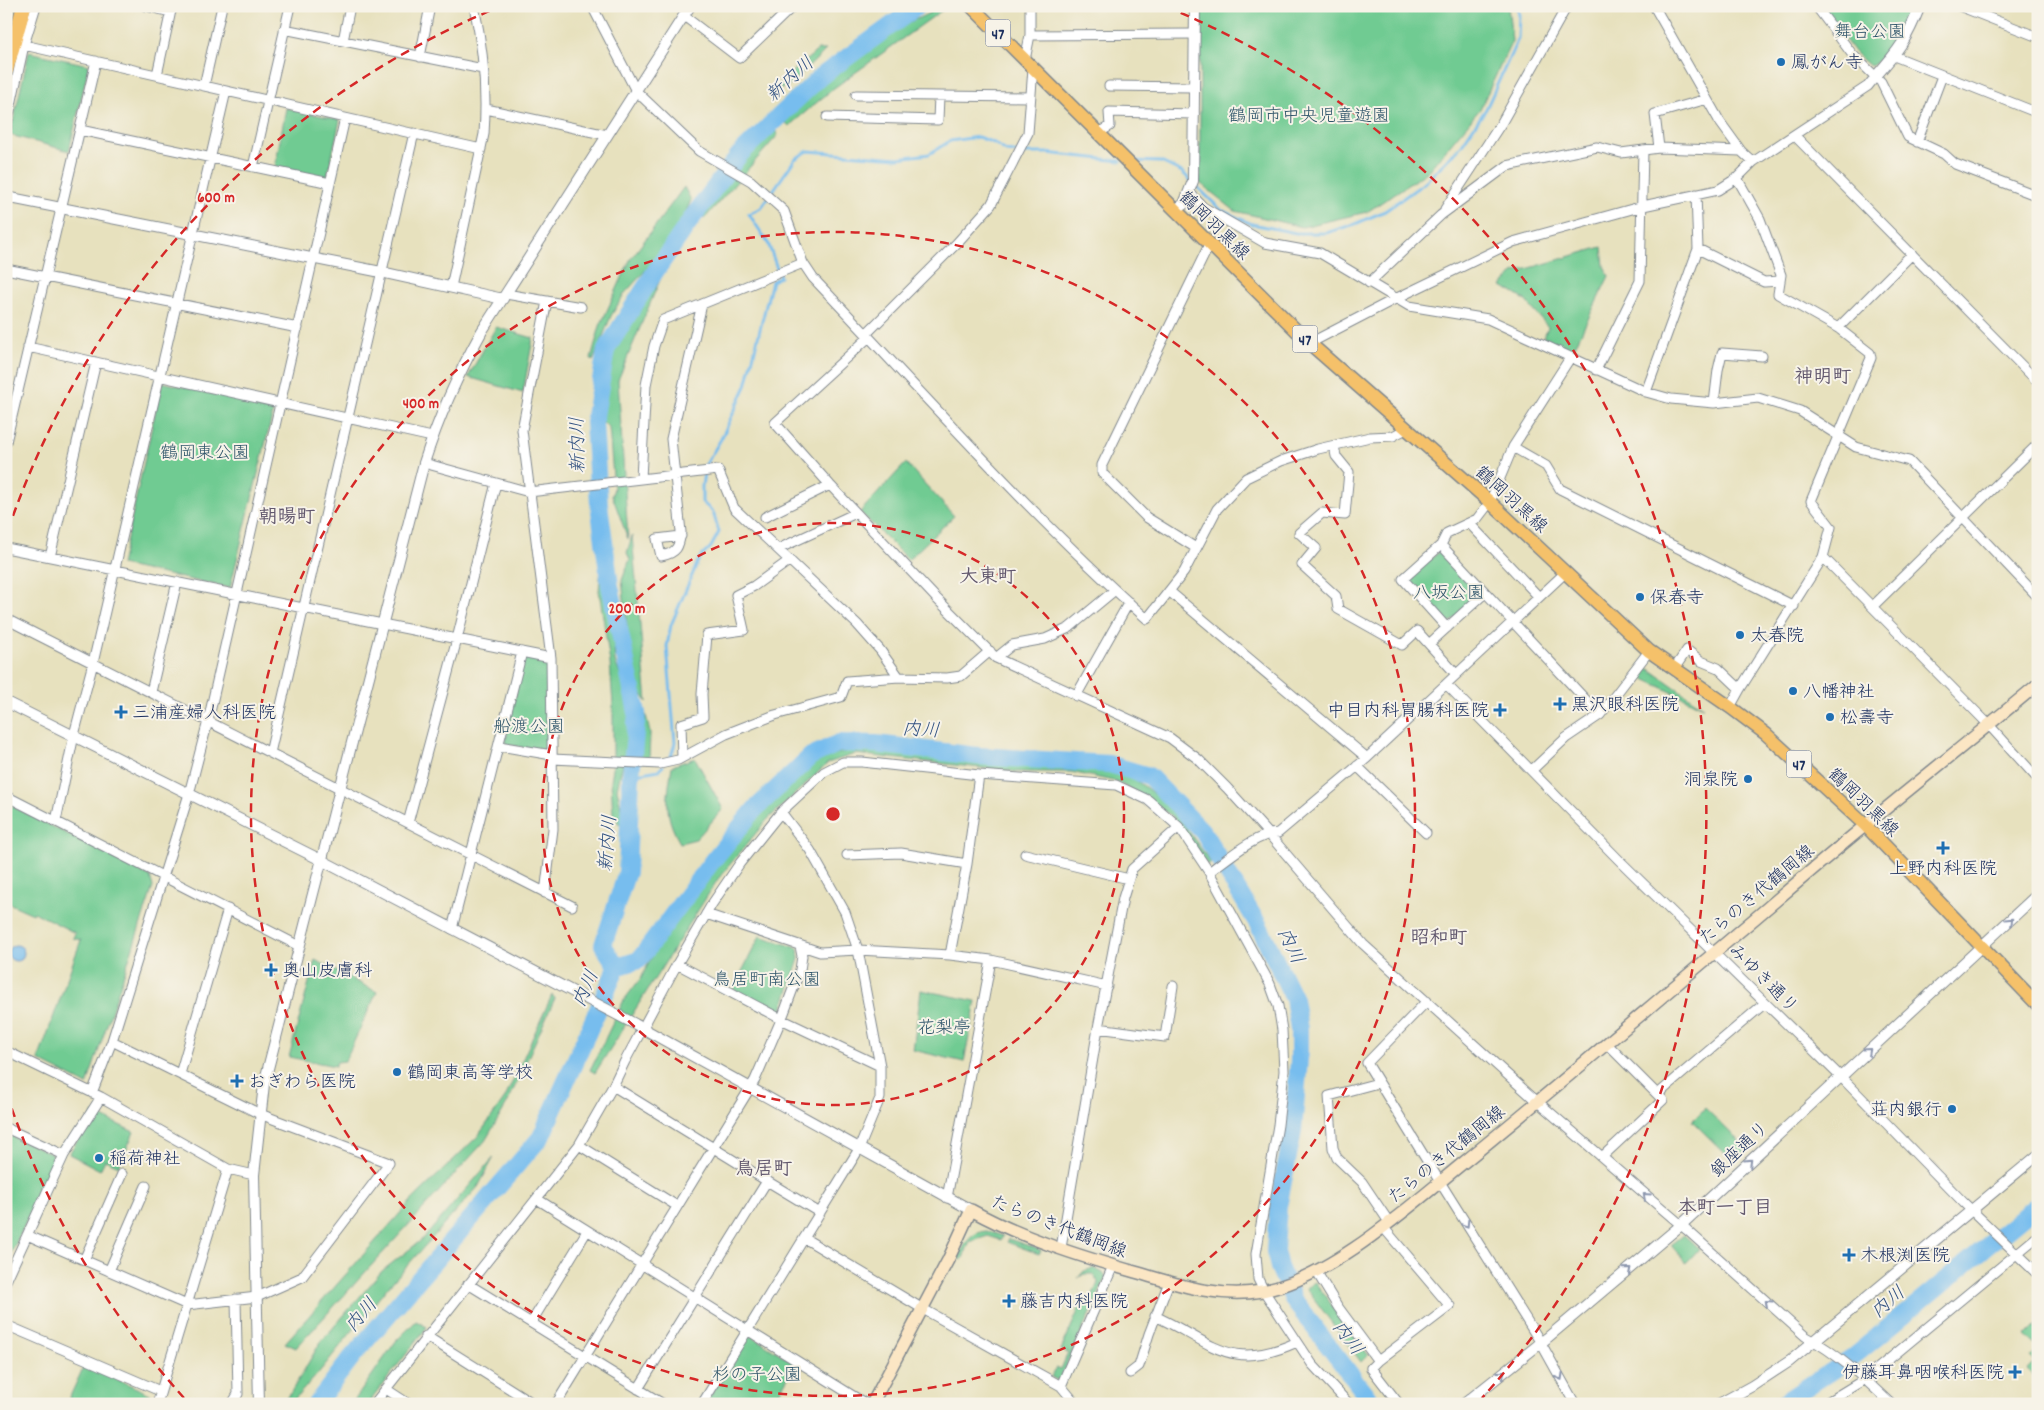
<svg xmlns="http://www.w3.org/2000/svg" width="2044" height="1410" font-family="Dekko,'Klee One',sans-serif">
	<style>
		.green { fill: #70cb92; stroke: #467d78 }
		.water { fill: #77bdee; stroke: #4976a6 }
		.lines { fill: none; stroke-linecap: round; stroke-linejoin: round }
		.stream { stroke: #77bdee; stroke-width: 3 }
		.river { stroke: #77bdee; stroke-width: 18 }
		.minor-casing { stroke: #81888e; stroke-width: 11 }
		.tertiary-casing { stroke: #81888e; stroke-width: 12 }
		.secondary-casing { stroke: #81888e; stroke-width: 14 }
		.primary-casing { stroke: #81888e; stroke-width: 15 }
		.trunk-casing { stroke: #81888e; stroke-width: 16 }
		.minor { stroke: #fff; stroke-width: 9 }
		.tertiary { stroke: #fff; stroke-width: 10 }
		.secondary { stroke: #fbe6c4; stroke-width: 11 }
		.primary { stroke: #f5c16b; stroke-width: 12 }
		.trunk { stroke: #f5c16b; stroke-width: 14 }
		.oneway { stroke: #8d97ae }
		.ring { fill: none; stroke: #d62828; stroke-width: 2.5; stroke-dasharray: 9 6 }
		.poi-dot { fill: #1f6fb2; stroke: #f7f3e8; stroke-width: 2 }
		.labels { text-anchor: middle; stroke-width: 4; stroke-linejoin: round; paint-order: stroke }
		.shield { fill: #f7f3e8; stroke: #5d6a87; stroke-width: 1 }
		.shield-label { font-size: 16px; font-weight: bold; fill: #1b2f5e }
		.park-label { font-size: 18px; fill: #30566b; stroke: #f7f3e8 }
		.poi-label { font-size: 18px; fill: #1b2f5e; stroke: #f7f3e8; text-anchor: start }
		.street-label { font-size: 18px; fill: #1b2f5e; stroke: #f7f3e8 }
		.water-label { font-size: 19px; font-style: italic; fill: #325282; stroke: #f7f3e8 }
		.neighbourhood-label { font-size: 19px; font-weight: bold; fill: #62586e; stroke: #f7f3e8 }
		.centre { fill: #d62828; stroke: #f7f3e8; stroke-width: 2.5 }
		.ring-label { font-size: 15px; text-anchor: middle; font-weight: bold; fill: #d62828; stroke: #f7f3e8; stroke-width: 4; stroke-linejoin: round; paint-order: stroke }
	</style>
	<rect width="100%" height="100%" fill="#f7f3e8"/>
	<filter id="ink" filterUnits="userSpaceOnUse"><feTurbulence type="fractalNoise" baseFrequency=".02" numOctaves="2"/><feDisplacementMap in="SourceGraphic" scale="10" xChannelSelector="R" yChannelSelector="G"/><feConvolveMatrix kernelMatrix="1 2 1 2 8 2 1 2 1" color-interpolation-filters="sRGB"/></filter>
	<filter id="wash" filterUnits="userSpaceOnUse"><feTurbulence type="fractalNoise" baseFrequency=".0096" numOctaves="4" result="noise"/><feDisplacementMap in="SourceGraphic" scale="20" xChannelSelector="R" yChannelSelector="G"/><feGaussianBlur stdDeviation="1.12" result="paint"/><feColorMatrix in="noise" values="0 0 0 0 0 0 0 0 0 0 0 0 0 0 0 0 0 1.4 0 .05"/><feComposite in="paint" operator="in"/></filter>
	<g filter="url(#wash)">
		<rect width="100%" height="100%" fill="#e7e1be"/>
		<path class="green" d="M6,6H16L6,40Z
			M946,6H948L834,88L789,126L782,119C797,105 811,89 827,76C863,48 903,23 946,6Z
			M1200,6H1508L1512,41L1480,109L1427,172L1367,212L1302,227L1235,211L1200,183Z
			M1820,6H1911C1906,21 1885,63 1870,66L1855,53Z
			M818,50H826L790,85L774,90L785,78Z
			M29,52L89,65L69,151L10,135Z
			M286,108L340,120L327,178L275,167Z
			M773,127L778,135L705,218L699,216L747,150Z
			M684,187L691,200L683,219L654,261L625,293L611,316L593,361L591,358L600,326L630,260Z
			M1602,247L1604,266L1609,276L1572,352L1543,339L1548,327L1525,300L1502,286L1513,273Z
			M662,275L618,380L628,539L612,495L614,488L609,428L600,419L609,354L636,308Z
			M496,327L533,338L523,393L468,377Z
			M162,382L274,408L230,588L121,565Z
			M906,463L954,516L908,560L860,512Z
			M632,536L647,702L638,688L628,634L622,580L630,559L627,553Z
			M1441,550L1482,593L1448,624L1407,580Z
			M601,566L604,589L612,611L615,662L628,693L633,721L617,789L623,817L620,825L613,815L611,781L613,768V705L610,663L599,591Z
			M528,657L542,660L548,667V752L505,744L523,660Z
			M1648,668L1703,707L1640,677Z
			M645,711L650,733L649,761L640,760L639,722Z
			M871,748L971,762L1089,767L1124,772L1156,795L1176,814L1211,863L1207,865L1172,816L1118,782L1071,772H1018L855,754L828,763L766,821L718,879L595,1073L590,1070L624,1000L641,978L652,957L651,953L657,941L669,934L676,918L686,908L726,854L778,795L811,764L827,756L848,751Z
			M695,758L723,809L696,839L680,843C663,814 667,798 672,766Z
			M6,803L150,876L153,887L87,1085L38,1060L81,940L73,938L75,933L34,912L33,914L6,902Z
			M760,936L798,948L799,959L780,1016L733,989Z
			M315,960L377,992L345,1061L337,1062L335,1066L289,1057Z
			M921,990L976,1001L964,1062L913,1050Z
			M552,995L555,998L507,1104L485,1141L296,1348L285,1343L411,1201L478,1136L505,1098Z
			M1705,1108L1747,1149L1734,1162L1692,1121Z
			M94,1113L134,1132L119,1166L105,1160L100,1170L69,1154Z
			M6,1134L51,1153L55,1162L6,1264Z
			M494,1157L478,1187L387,1288L316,1376L290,1404H284L320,1343L382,1271L424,1238Z
			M987,1231L1003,1236L1001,1240L988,1236L970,1242L962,1260L958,1258C965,1244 970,1232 987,1231Z
			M1684,1235L1699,1249L1686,1263L1671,1245Z
			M1009,1239L1041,1250L1039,1254L1007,1242Z
			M1094,1268L1103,1273L1106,1278L1059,1381L1051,1377L1056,1367L1061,1369L1068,1353L1061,1350L1082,1302L1088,1305L1098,1283L1097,1280L1092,1274H1084L1078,1278L1084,1271Z
			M1315,1282L1368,1355L1361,1362L1306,1288Z
			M416,1321L427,1327L368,1404H352L396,1341Z
			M2038,1323V1348L2025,1336Z
			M752,1336L796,1364L772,1404H705L747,1337Z
			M2038,1349V1379L2028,1370L2036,1362L2030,1357Z
			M90,1367L150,1394L154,1404H74L68,1401L83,1368Z"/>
		<path class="water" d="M8 953a8 8 0 1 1 16 0a8 8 0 1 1-16 0Z"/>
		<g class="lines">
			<path class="stream" d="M1132,161L1161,162L1182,172L1221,210L1252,224L1296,233H1326L1355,224L1385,211L1423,184L1461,146L1486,109L1518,39L1519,15L1517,6
				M670,760L675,743L667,646L671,625L699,559L711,547L719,532L713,512L702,502V486L705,466L721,439L746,386L772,281L780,277L768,243L749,214L761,208L795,159L808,151L898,158L929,154L950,141L978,137L994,143L1006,151L1020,153H1047L1121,161
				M631,775L659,770L663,766"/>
			<path class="river" d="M617,967L603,945L627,872L631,775L637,713L610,586L599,504L594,422L606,350L655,272L692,218L739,155L820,77L918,6
				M316,1404L352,1357L541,1137L617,967L639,960L713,860L755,809L811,756L839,743L876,744L978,756L1109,764L1149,776L1203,832L1259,926L1294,999L1299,1029V1060L1293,1131L1278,1207L1275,1251L1279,1267L1294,1301L1373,1404
				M1781,1404L1854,1356L2038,1204"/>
		</g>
	</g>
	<g filter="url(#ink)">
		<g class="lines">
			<defs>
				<path id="minor" d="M146,6L171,12
					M592,6L636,91L699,151L751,181L784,211L803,263L813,278C923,393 1028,513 1147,619L1184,572L1217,509L1246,478L1281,461L1318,449L1370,437L1393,436L1406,429
					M1654,6L1720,122L1741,151L1753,162
					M1816,6L1852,54L1881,82L1908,137L1944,154L1955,164L2038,196
					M1959,6L2038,37
					M684,16L739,58L793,6
					M284,29L483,69
					M1030,35L1194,34
					M343,41L350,6
					M24,45L481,149
					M1894,56L2038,113
					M420,57L430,6
					M1025,60L1030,35V6
					M157,75L172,6
					M204,86L222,6
					M1109,86L1194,87
					M856,95L1030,97
					M486,109L607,135
					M827,117L938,120L939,96
					M6,128L24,45L36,6
					M80,130L330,183
					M1098,133L1110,126L1109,112L1194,114
					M1794,135L2038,382
					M1917,142L1942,76
					M1659,148L1655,114L1707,99
					M253,167L290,6
					M1190,193L1203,207L1265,243L1320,253L1409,306L1488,319L1646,392L1671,399L1714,403L1758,398L1800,411L1856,447L1909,461L2038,597
					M1696,194L1698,249
					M2034,195L2038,185
					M1445,209L1502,122L1567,6
					M6,269L298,328
					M1369,283L1441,215L1507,166L1597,147L1621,153L1659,148L1741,151
					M451,287L484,134C487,92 483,47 474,6
					M506,294L581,307
					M1838,328L1912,254
					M866,334L956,244L991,205L1028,133L1033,68
					M868,338L775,423L830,485L937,599L996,658L1170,738L1198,759L1227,788L1268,833L1363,944L1532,1097L1687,1230L1805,1336C1837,1353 1864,1378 1891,1404
					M1310,343L1397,298L1513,242L1643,206L1718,190L1737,178L1753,162L1868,86L1876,76
					M28,347L432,437
					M1596,370L1640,281L1643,150
					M1646,392L1698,249L1764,282L1780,281
					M1714,403L1718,370L1722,353L1762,356
					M6,442L96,61
					M1334,446L1336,456L1349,472L1345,515L1322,513L1299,533L1316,548L1302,565L1336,596L1338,609L1402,645L1417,631L1456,674
					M1513,447L1546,466L1560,489L1794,606
					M424,463L529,492L718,470L734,508L857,624L880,650L899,677
					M641,478L646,385L654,346L663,320L803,263
					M765,517L830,485
					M1469,523L1539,597
					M681,536L657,539L661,556C677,553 679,547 681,532L671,439L702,304
					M1441,545L1600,715
					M6,548L551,658
					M1196,548L1146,517L1102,473V465L1210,243
					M778,549L856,513
					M50,557L96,362
					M1823,557L1989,725L2038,779
					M1169,591L1367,758
					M1873,606L2038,444
					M6,619L572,906
					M1447,628L1403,579L1441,545L1447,533L1477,519L1490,502L1513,447L1570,358
					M1429,644L1485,593
					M996,658L1012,645L1045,639L1069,628L1115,590
					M1674,669L1687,650L1701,661L1718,668L1740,689
					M1446,684L1619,860L1846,1082L1964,1203L2017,1254
					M151,692L177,582
					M1076,696L1129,602
					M1730,707L1740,689L1823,557L1831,527L1811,501L1871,358L1870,353L1838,328L1778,294L1781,275L1760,219L1737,178
					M499,746L552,755
					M270,753L414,133
					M682,757L681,724L703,717L702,694L707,635L744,630L736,595L754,586L790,560
					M552,759L660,764L678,760L726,734L775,715L841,697L847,681L899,677L947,678L961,676L990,651
					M1357,766L1426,833
					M1532,770L1566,738L1600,715L1649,651
					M6,796L299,946
					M56,821L74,735L93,663L226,91
					M408,823L457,639L496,483
					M1025,854L1129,879
					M847,855L901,853L967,864
					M1209,872C1227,859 1257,833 1278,833L1367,758L1566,572
					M545,893L553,829L551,658L522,430L547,301
					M706,914L820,952L858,950L950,955L991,960L1107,986
					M452,929L522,652
					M950,955L967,864L979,775
					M677,964L781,1019L880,1066
					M1427,1001L1367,1063L1440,1182L1541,1343L1575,1404
					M1098,1028L1165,1037L1173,986
					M6,1051L101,1097L228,1169L254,1175
					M180,1074L228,909
					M1378,1083L1329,1096L1333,1148L1337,1158L1362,1182L1389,1222
					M613,1086L767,1181
					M92,1093L112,1041L189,794L208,721L345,118
					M1658,1094L1765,1003
					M6,1128L64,1155
					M579,1145L677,1206
					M1602,1157L1663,1100L1607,1044
					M947,1198L991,960
					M537,1199L866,1404
					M27,1235L187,1305L257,1297L302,1277L389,1163L260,1114L112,1041
					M804,1238L923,1309L1061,1386L1076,1404
					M1061,1248L1098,1028L1123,898L1132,869L1179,827
					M84,1260L122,1174
					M109,1271L146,1186
					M1316,1271L1338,1307L1378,1361L1371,1368L1399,1404
					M6,1281L64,1155L101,1097
					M468,1284L663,1404
					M1155,1316C1212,1342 1230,1373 1297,1342
					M531,1323L587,1231
					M6,1325L160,1391
					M426,1336L534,1404
					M1378,1361L1450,1306L1383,1227
					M1130,1373L1139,1366L1149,1334L1169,1282
					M1061,1386L1113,1266
					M386,1389L409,1404
					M638,1389L767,1181L820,1213
					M157,1404L228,1169
					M232,1404L238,1394L236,1299
					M374,1404L579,1145L613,1086L625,1061L677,964L712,904L740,863L781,812L824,772L843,762H862L979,775L1116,785L1148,800L1179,827L1209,872L1270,984L1278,1006L1282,1030L1284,1071L1278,1125L1256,1254L1258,1279L1264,1291L1312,1364L1349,1404
					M556,1404L755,1080L784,1013L800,970L802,956L800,946
					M702,1404L859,1149L880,1098V1066L858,950L845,912L810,850L781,812
					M1824,1404L1865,1379L2038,1236"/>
				<path id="tertiary" d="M1876,76C1899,50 1907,39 1920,6
					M6,197L381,272L503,299
					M1175,210L1184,204L1193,181L1195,6
					M6,702L323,861L635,1024L971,1210
					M2017,1254L2038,1274
					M259,1404L254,1175L264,1084L424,463C439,416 458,374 482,331L690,6
					M1464,1404L1547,1338L1680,1226L2038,894
					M1719,1404L1752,1386L1790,1361L2038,1155"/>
				<path id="secondary" d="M872,1404L948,1260L971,1210C1022,1238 1079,1256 1135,1272C1177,1284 1218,1299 1262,1291C1330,1279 1410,1206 1463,1163C1546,1096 1626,1027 1708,958C1761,914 1813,868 1867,824C1924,777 1982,731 2038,684"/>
				<path id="primary" d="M971,6L1307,341L1490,502L1649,651L1730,707L1766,734L1865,825L2038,1005"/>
				<path id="trunk" d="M6,70L24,6"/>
			</defs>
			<use href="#minor" class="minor-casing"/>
			<use href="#tertiary" class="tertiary-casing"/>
			<use href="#secondary" class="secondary-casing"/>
			<use href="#primary" class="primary-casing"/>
			<use href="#trunk" class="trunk-casing"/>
			<use href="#minor" class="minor"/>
			<use href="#tertiary" class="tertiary"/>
			<use href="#secondary" class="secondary"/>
			<use href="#primary" class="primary"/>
			<use href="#trunk" class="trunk"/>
		</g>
		<defs><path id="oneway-chevron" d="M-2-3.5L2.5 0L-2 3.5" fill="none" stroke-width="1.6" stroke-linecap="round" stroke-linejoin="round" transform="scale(1.25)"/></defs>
		<g class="oneway">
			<use href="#oneway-chevron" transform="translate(2010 921) rotate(-43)"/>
			<use href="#oneway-chevron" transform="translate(1868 1051) rotate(-42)"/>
			<use href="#oneway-chevron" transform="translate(1749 1162) rotate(-43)"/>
			<use href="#oneway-chevron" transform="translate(1646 1196) rotate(-138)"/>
			<use href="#oneway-chevron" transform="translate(1466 1224) rotate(58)"/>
			<use href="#oneway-chevron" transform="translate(1628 1270) rotate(-40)"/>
			<use href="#oneway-chevron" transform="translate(1768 1303) rotate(-138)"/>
			<use href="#oneway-chevron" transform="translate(1502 1374) rotate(-38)"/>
			<use href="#oneway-chevron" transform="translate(1560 1377) rotate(61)"/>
		</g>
	</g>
	<g class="ring">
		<circle cx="833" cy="814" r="291"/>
		<circle cx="833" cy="814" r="582"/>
		<path d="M184 1398A873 873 0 0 1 8 1098M8 530A873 873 0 0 1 499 7M1167 7A873 873 0 0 1 1482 1398"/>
	</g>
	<g class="poi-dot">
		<circle cx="1781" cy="62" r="5"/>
		<circle cx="1640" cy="597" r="5"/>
		<circle cx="1740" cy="635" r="5"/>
		<circle cx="1793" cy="691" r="5"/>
		<path d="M1557.5 696.5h5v5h5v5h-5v5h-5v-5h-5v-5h5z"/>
		<path d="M1497.5 702.5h5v5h5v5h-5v5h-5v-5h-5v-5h5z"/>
		<path d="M118.5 704.5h5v5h5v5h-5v5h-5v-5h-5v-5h5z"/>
		<circle cx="1830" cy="717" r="5"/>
		<circle cx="1748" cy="779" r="5"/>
		<path d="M1940.5 840.5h5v5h5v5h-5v5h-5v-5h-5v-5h5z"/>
		<path d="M268.5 962.5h5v5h5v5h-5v5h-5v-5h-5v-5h5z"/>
		<circle cx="397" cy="1072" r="5"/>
		<path d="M234.5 1073.5h5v5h5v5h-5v5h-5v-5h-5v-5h5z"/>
		<circle cx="1952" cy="1109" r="5"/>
		<circle cx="99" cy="1158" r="5"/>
		<path d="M1846.5 1247.5h5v5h5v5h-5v5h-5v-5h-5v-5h5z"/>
		<path d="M1006.5 1293.5h5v5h5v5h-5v5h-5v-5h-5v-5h5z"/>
		<path d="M2012.5 1364.5h5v5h5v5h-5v5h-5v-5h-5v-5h5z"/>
	</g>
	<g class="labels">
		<g class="shield">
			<rect x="985.5" y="19.5" width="25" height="27" rx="4"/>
			<rect x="1292.5" y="325.5" width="25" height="27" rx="4"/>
			<rect x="1786.5" y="750.5" width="25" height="27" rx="4"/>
		</g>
		<g class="shield-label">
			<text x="998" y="39">47</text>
			<text x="1305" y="345">47</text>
			<text x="1799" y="770">47</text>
		</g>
		<g class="park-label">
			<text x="1870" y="37">舞台公園</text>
			<text x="1309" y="121">鶴岡市中央児童遊園</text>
			<text x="205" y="458">鶴岡東公園</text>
			<text x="1449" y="598">八坂公園</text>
			<text x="529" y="732">船渡公園</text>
			<text x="767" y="985">鳥居町南公園</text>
			<text x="944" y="1033">花梨亭</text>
			<text x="757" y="1380">杉の子公園</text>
		</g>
		<g class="poi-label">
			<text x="1791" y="68">鳳がん寺</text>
			<text x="1650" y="603">保春寺</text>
			<text x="1750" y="641">太春院</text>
			<text x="1803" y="697">八幡神社</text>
			<text x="1571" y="710">黒沢眼科医院</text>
			<text x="1489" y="716" text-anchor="end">中目内科胃腸科医院</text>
			<text x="132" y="718">三浦産婦人科医院</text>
			<text x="1840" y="723">松壽寺</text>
			<text x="1738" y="785" text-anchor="end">洞泉院</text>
			<text x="1943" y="874" text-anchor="middle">上野内科医院</text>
			<text x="282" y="976">奥山皮膚科</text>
			<text x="407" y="1078">鶴岡東高等学校</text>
			<text x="248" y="1087">おぎわら医院</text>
			<text x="1942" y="1115" text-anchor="end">荘内銀行</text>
			<text x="109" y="1164">稲荷神社</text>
			<text x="1860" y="1261">木根渕医院</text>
			<text x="1020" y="1307">藤吉内科医院</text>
			<text x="2004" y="1378" text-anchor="end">伊藤耳鼻咽喉科医院</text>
		</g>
		<g class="street-label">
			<text transform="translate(1215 225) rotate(44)" y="6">鶴岡羽黒線</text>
			<text transform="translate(1512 499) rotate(42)" y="6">鶴岡羽黒線</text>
			<text transform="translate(1864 802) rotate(44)" y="6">鶴岡羽黒線</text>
			<text transform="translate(1756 894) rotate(-40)" y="6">たらのき代鶴岡線</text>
			<text transform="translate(1764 978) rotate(45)" y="6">みゆき通り</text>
			<text transform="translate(1739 1149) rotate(-43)" y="6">銀座通り</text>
			<text transform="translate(1446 1154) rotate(-39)" y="6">たらのき代鶴岡線</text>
			<text transform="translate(1059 1226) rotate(21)" y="6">たらのき代鶴岡線</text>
		</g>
		<g class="water-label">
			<text transform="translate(789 78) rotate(-42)" y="7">新内川</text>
			<text transform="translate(576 445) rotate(-91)" y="7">新内川</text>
			<text transform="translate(921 728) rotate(4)" y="7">内川</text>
			<text transform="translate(606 843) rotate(-85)" y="7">新内川</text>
			<text transform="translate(1292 945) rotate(65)" y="7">内川</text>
			<text transform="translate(584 988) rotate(-66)" y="7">内川</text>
			<text transform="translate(1887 1301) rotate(-40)" y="7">内川</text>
			<text transform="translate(360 1314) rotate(-49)" y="7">内川</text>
			<text transform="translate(1349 1337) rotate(53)" y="7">内川</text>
		</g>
		<g class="neighbourhood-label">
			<text x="1823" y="382">神明町</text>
			<text x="287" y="522">朝暘町</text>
			<text x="988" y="582">大東町</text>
			<text x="1439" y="943">昭和町</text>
			<text x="764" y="1174">鳥居町</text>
			<text x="1725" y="1213">本町一丁目</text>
		</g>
	</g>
	<circle cx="833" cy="814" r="8" class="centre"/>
	<g class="ring-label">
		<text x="216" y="202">600 m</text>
		<text x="421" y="408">400 m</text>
		<text x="627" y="613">200 m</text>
	</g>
	<rect width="2044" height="1410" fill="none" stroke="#f7f3e8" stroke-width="25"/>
</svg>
